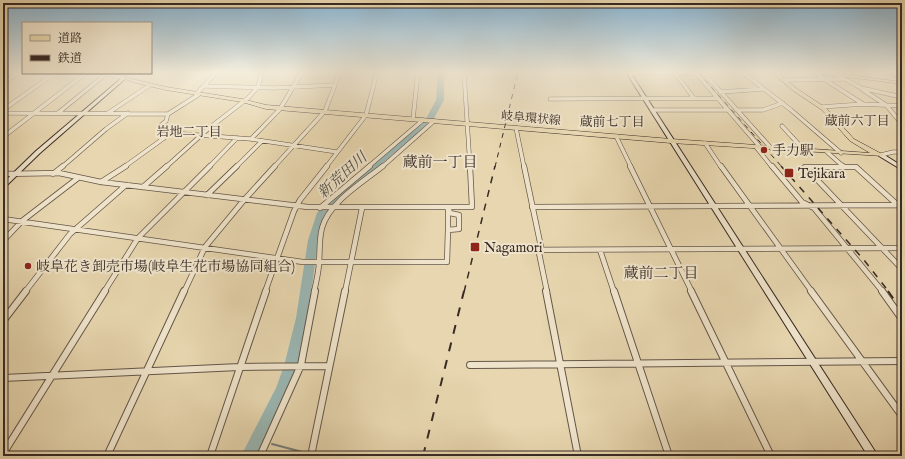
<svg xmlns="http://www.w3.org/2000/svg" width="905" height="459" font-family="'IM FELL English','Noto Serif JP',serif">
	<style>
		.lines { fill: none; stroke-linecap: round; stroke-linejoin: round }
		.stream { stroke: #737f7b; stroke-width: 2 }
		.river { fill: #9ab7b4; fill-rule: evenodd }
		.street-far2-casing { stroke: #645648; stroke-width: 4.5 }
		.street-far1-casing { stroke: #645648; stroke-width: 6 }
		.street-casing { stroke: #645648; stroke-width: 8 }
		.secondary-casing { stroke: #382b25; stroke-width: 2 }
		.primary-casing { stroke: #382b25; stroke-width: 1 }
		.street-far2 { stroke: #efe4cb; stroke-width: 3.5 }
		.street-far1 { stroke: #efe4cb; stroke-width: 4.5 }
		.street { stroke: #efe4cb; stroke-width: 6 }
		.secondary { fill: #efe4cb; fill-rule: evenodd }
		.primary { fill: #e7d6af; fill-rule: evenodd }
		.rail-far2 { stroke: #382b25; stroke-width: 1; stroke-dasharray: 5 5; stroke-linecap: butt }
		.rail-far1 { stroke: #382b25; stroke-width: 1.5; stroke-dasharray: 7 7; stroke-linecap: butt }
		.rail { stroke: #382b25; stroke-width: 2; stroke-dasharray: 9 9; stroke-linecap: butt }
		.poi-dot { fill: #8f2418; stroke: #efe4cb; stroke-width: 1.5 }
		.labels { text-anchor: middle; stroke-width: 4; stroke-linejoin: round; paint-order: stroke }
		.far-street-label { font-size: 12px; fill: #382b25; stroke: #efe4cb }
		.far-neighbourhood-label { font-size: 13px; fill: #382b25; stroke: #efe4cb }
		.poi-label { font-size: 14px; fill: #382b25; stroke: #efe4cb; text-anchor: start }
		.neighbourhood-label { font-size: 15px; fill: #382b25; stroke: #efe4cb }
		.water-label { font-size: 15px; font-style: italic; fill: #504e49; stroke: #efe4cb }
	</style>
	<rect width="100%" height="100%" fill="#e7d6af"/>
	<filter id="stains"><feTurbulence type="fractalNoise" baseFrequency=".005" numOctaves="4"/><feColorMatrix values="0 0 0 0 .2 0 0 0 0 .09 0 0 0 0 .02 0 0 0 .5 -.17"/></filter>
	<radialGradient id="worn" r=".72"><stop offset=".6" stop-color="#630" stop-opacity="0"/><stop offset="1" stop-color="#630" stop-opacity=".3"/></radialGradient>
	<g class="lines">
		<path class="stream" d="M272,444L310,454"/>
		<path class="river" d="M438,72H444V100L433,120L337,202L327,214L318,240L308,318L298,366L289,390L257,456H241L276,388L284,366L296,318L308,240L317,213L331,198L427,117L436,100Z
			M884,72H892L902,77V82Z"/>
		<defs>
			<path id="street-far2" d="M464,72L470,167
				M703,72L771,148
				M742,72L791,110L841,153
				M813,72L863,104
				M832,72L861,88L902,97
				M104,73L124,78
				M629,73H696L760,147
				M675,73L693,97
				M784,80L844,79
				M3,83L20,72
				M205,86L274,88L335,85
				M863,90L886,105L902,124
				M720,92L764,89
				M196,94L217,72
				M550,99L718,98
				M821,107L863,104L902,106
				M3,110L55,73
				M652,110H728
				M736,110H763L783,103
				M3,113L168,114L198,95
				M58,113L106,74
				M108,113L150,85
				M168,114L166,121L160,126V128L171,133L251,139L337,152
				M413,119L418,72
				M782,126L805,151
				M516,128L524,167
				M616,136L631,167
				M3,137L86,73
				M251,139L280,109L302,72
				M705,143L721,167
				M756,147L772,167
				M827,152L844,167
				M881,155L893,152H902
				M62,167L106,129L128,113
				M124,167L171,133
				M166,167L208,129L248,98L258,87L262,72
				M209,167L237,138
				M236,167L262,141
				M274,167L325,111L340,72
				M326,167L366,115L377,72
				M368,167L423,120
				M382,167L434,121"/>
			<path id="street-far1" d="M524,166L541,247L539,253L547,292
				M630,166L692,292
				M721,166L812,292
				M772,166L802,202L814,208L883,292
				M843,166L844,167
				M3,174L59,173L101,182L308,207H472L470,166
				M53,174L63,166
				M101,182L126,166
				M143,187L167,166
				M207,195L237,166
				M448,207L450,213L459,215V229L448,230Z
				M532,207L897,205
				M320,208L370,166
				M902,209L856,167H805L902,269
				M3,219L303,262H447L448,230
				M3,241L22,221L78,178
				M503,250L902,248
				M600,250L614,292
				M25,292L70,234L126,185
				M104,292L138,238L210,166
				M184,292L205,247L244,200L275,166
				M265,292L294,211L300,200L327,166
				M314,292C316,282 319,272 319,262C320,250 319,239 322,228C329,202 363,182 383,166
				M345,292L362,208"/>
			<path id="street" d="M546,291L578,456
				M614,291L669,456
				M691,291L771,456
				M811,291L902,416
				M882,291L902,319
				M3,321L26,291
				M470,365L902,361
				M3,378L239,367L329,366
				M3,454L105,291
				M107,456L184,291
				M210,456L266,291
				M260,456L301,365L315,291
				M311,456L345,291"/>
			<path id="secondary" d="M626,72H630L878,456H868Z
				M123,77L126,78L40,153L5,187L3,188V183L36,151Z
				M879,154H883L902,166V170L879,156Z"/>
			<path id="primary" d="M772,72H777L796,88L826,108L854,139L880,153L883,154V156L671,143L266,109L242,102L166,90L136,83L122,78L124,77L166,87L242,99L266,105L671,139L870,153L850,141L822,110L792,90Z
				M813,72H826L902,82V84L815,73Z"/>
		</defs>
		<use href="#street-far2" class="street-far2-casing"/>
		<use href="#street-far1" class="street-far1-casing"/>
		<use href="#street" class="street-casing"/>
		<use href="#secondary" class="secondary-casing"/>
		<use href="#primary" class="primary-casing"/>
		<use href="#street-far2" class="street-far2"/>
		<use href="#street-far1" class="street-far1"/>
		<use href="#street" class="street"/>
		<use href="#secondary" class="secondary"/>
		<use href="#primary" class="primary"/>
		<path class="rail-far2" d="M698,72L782,167
			M495,167L518,72"/>
		<path class="rail-far1" d="M781,166L864,260L889,292
			M464,292L495,166"/>
		<path class="rail" d="M888,291L902,311
			M423,456L464,291"/>
	</g>
	<linearGradient id="sky" x2="0" y2="1"><stop stop-color="#89b5d3"/><stop offset="0.53" stop-color="#f4eddb"/><stop offset="1" stop-color="#f4eddb" stop-opacity="0"/></linearGradient>
	<rect width="905" height="136" fill="url(#sky)"/>
	<g class="poi-dot">
		<circle cx="764" cy="150" r="4"/>
		<rect x="784" y="168" width="10" height="10" rx="2"/>
		<rect x="470" y="242" width="10" height="10" rx="2"/>
		<circle cx="28" cy="266" r="4"/>
	</g>
	<g class="labels">
		<g class="far-street-label">
			<text transform="translate(531 118) rotate(5)" y="4">岐阜環状線</text>
		</g>
		<g class="far-neighbourhood-label">
			<text x="857" y="125">蔵前六丁目</text>
			<text x="612" y="126">蔵前七丁目</text>
			<text x="189" y="136">岩地二丁目</text>
		</g>
		<g class="poi-label">
			<text x="772" y="155">手力駅</text>
			<text x="798" y="178">Tejikara</text>
			<text x="484" y="252">Nagamori</text>
			<text x="36" y="271">岐阜花き卸売市場(岐阜生花市場協同組合)</text>
		</g>
		<g class="neighbourhood-label">
			<text x="440" y="167">蔵前一丁目</text>
			<text x="661" y="278">蔵前二丁目</text>
		</g>
		<g class="water-label">
			<text transform="translate(342 175) rotate(-42)" y="5">新荒田川</text>
		</g>
	</g>
	<rect width="905" height="459" fill="none" stroke="#e7d6af" stroke-width="16"/>
	<rect x="4" y="4" width="897" height="451" fill="none" stroke="#382b25" stroke-width="2"/>
	<rect x="8" y="8" width="889" height="443" fill="none" stroke="#382b25"/>
	<rect x="22" y="22" width="130" height="52" fill="#efe4cb" stroke="#a69a89"/>
	<rect x="30" y="35" width="20" height="6" fill="#e7d6af" stroke="#a69a89"/>
	<text x="58" y="42" font-size="12" fill="#382b25">道路</text>
	<rect x="30" y="55" width="20" height="6" fill="#382b25" stroke="#a69a89"/>
	<text x="58" y="62" font-size="12" fill="#382b25">鉄道</text>
	<rect width="100%" height="100%" filter="url(#stains)"/>
	<rect width="100%" height="100%" fill="url(#worn)"/>
</svg>
